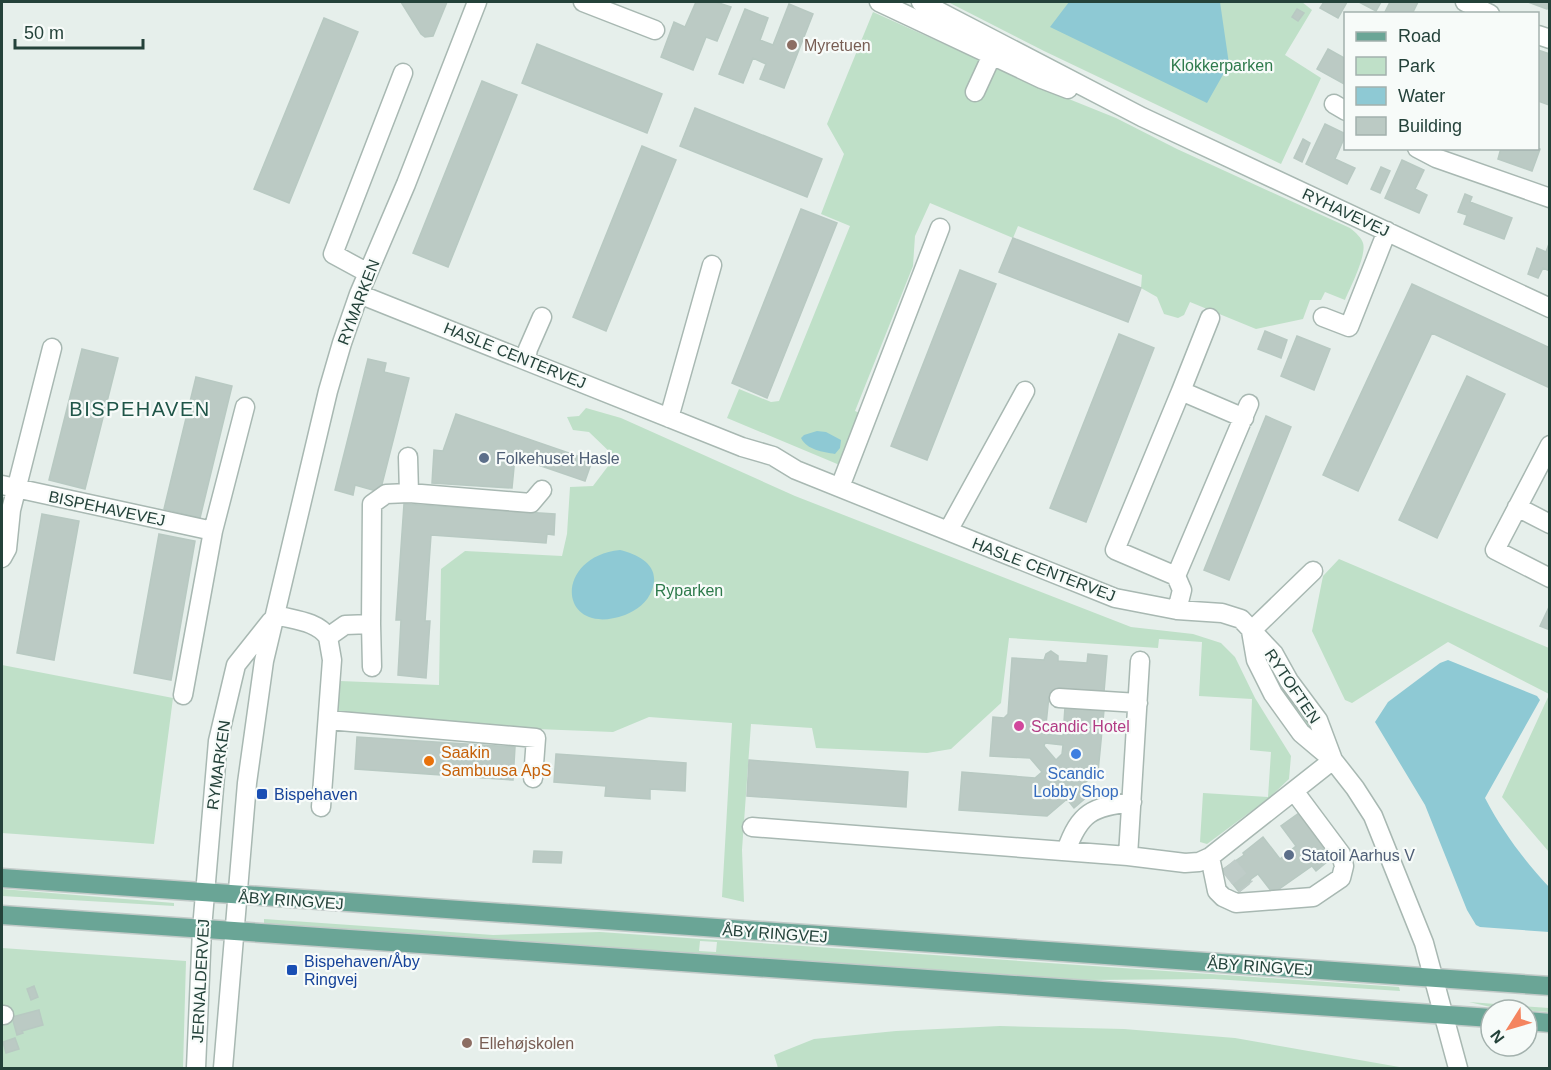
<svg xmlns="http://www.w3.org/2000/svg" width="1551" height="1070" font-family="Helvetica,sans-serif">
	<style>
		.green { fill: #bfe0c8; fill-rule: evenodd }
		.water { fill: #8ec9d4 }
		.building { fill: #bbcac4; stroke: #b8c9c2; stroke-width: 1.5; fill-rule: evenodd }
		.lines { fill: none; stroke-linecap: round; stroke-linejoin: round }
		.minor-tunnel { stroke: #bfccc8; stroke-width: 18; stroke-dasharray: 18 9; stroke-linecap: butt }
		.minor-casing { stroke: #a8b8b2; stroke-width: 21 }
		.major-casing { stroke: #c2cac8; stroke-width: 21 }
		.minor { stroke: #fff; stroke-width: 18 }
		.major { stroke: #6aa596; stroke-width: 18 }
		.education-dot { fill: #8d6e63; stroke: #f7fbf9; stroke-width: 2 }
		.service-dot { fill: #5c6f8a; stroke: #f7fbf9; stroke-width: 2 }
		.hotel-dot { fill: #d1479c; stroke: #f7fbf9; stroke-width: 2 }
		.shop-dot { fill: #3f7fe0; stroke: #f7fbf9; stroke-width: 2 }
		.food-dot { fill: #e8710a; stroke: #f7fbf9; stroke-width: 2 }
		.transit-dot { fill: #1a4fb4; stroke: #f7fbf9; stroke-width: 2 }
		.labels { text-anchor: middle; stroke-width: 4.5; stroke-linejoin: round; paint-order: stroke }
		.education-label { font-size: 16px; fill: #785e54; stroke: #f7fbf9; text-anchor: start }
		.park-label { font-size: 16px; fill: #2d7a4b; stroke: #f7fbf9 }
		.street-label { font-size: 16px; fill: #24423a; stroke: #f7fbf9 }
		.service-label { font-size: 16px; fill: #4e5e75; stroke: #f7fbf9; text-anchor: start }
		.hotel-label { font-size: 16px; fill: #b23c85; stroke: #f7fbf9; text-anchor: start }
		.food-label { font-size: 16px; fill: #c56008; stroke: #f7fbf9; text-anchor: start }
		.shop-label { font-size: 16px; fill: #366cbe; stroke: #f7fbf9 }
		.transit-label { font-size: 16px; fill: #164399; stroke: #f7fbf9; text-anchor: start }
		.quarter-label { font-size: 20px; letter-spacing: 1.5px; fill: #1f5548; stroke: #f7fbf9 }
	</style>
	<rect width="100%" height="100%" fill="#e6efeb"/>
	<path class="green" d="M948,2H1302L1312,10L1285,55L1321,78L1281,164L1044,51Z
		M873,12L1044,89L1116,118L1177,149L1350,228C1356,233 1361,237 1363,243C1367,255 1350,288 1345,300L1325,292L1321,300H1310L1303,319L1256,329L1190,302L1184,315L1178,318L1164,314L1157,297L1141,288L1142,275L1018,226L1013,238L930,203L915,236L913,266L855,411L862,414L842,466L727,418L739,389L771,402L779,401L850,226L821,214L844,154L827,124Z
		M586,408L621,418L795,496L1131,627L1193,634L1221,643L1235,657L1255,698L1291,756L1289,779L1269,798L1207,844L1200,842L1203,793L1268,797L1271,752L1250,750L1252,699L1199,696L1202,642L1159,639L1158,648L1009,638L1001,703L951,749L927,753L816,748L812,728L751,724L742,850L744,902L722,897L732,723L649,717L613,732L511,728L338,715L340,681L439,685L441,569L465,551L562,556L567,534L570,487L593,486L615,457L589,432L573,430L567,417L579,416Z
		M1339,559L1549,648V694L1448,642L1352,703L1345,700L1312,631L1323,576Z
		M1262,657H1267L1321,731L1315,737L1278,689Z
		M2,665L173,698L154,844L2,833Z
		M1549,695L1550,852H1549L1502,797Z
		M2,889L174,903V906L2,896Z
		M264,919L493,935L600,932L1399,987L1400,991L1214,979L1086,980L264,924ZM700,941L717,942L716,952L699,951Z
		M2,948L186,961L183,1068H2Z
		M1469,1002L1549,1008V1012L1495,1008Z
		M1000,1026L1124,1029L1235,1038L1405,1068H778L774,1055L814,1039L896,1031Z"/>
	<path class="water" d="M1069,2H1220L1229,64L1207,103L1050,27Z
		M817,431L826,432L841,440L840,448L835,454C823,452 807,450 801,438L804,435Z
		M620,550C640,555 661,566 652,590C647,603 637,610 625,615C558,639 552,557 620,550Z
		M1448,660L1537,696L1540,700L1485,798C1502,831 1524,860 1549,887V932L1480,927L1476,925L1467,910L1425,805L1375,722L1388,702L1440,663Z"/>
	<path class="building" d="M401,2H447L433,36L425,37L421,34Z
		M696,2H716L731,7L717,41L706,37L693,70L661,57L674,22L685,27Z
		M1324,2H1347L1338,18L1320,8Z
		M1359,2H1381L1376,11Z
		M1390,2H1418L1412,14H1384Z
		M1528,2H1550L1547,9Z
		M789,4L813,14L784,88L760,79L766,64L753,58L743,83L719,74L745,9L768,18L760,40L773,45Z
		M1297,9L1304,13L1298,21L1292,17Z
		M324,18L358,32L289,203L254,189Z
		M537,44L662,94L647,133L522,83Z
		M1328,49L1346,59V85L1317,69Z
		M1538,50L1550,54L1549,105L1538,101Z
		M482,81L517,95L448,267L413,253Z
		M695,108L822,159L807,197L680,146Z
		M1325,124L1346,134L1335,159L1355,168L1347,184L1306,164Z
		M1303,139L1310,143L1302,162L1294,158Z
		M642,146L676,160L606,331L573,317Z
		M1501,148H1538L1540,149L1532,171L1498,159Z
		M1402,160L1424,170L1415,189L1427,195L1419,213L1385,198Z
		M1381,167L1390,171L1380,193L1371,189Z
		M1465,194L1472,197L1470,202L1512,218L1504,239L1464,224L1467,215L1458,212Z
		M801,209L837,223L767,398L732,383Z
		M1013,238L1141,288L1128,322L999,272Z
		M1550,241V271L1543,268L1538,278L1528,274L1537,248L1546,252Z
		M960,270L996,284L927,460L891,446Z
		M1412,284L1550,348V388L1432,333L1358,491L1323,475Z
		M1265,331L1287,340L1281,358L1258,349Z
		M1119,334L1154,348L1086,522L1050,508Z
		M1297,336L1330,349L1314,390L1281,376Z
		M82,349L118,358L85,489L49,480Z
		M368,359L386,363L384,372L409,378L380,492L355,485L353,495L335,490Z
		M1467,376L1505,394L1437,538L1399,520Z
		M196,377L232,386L200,518L164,509Z
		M456,414L592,461L585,481L515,457L512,488L432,483L434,450L443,451Z
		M1266,416L1291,427L1229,580L1204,570Z
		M404,504L555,514L554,535L547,534L546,543L431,535L425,621H430L426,678L398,675L401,620H396Z
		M42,514L79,521L54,660L17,653Z
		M159,534L195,541L171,680L134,673Z
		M1550,605V630L1540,626Z
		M1051,651L1058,656V661L1087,663L1088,654L1107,656L1104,692L1057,688L1049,696L1045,734L1063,736L1065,707L1104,710L1098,772L1080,787L1088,796L1074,808L1067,799L1047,816L959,810L962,772L1035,778L1042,772L1030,758L990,756L993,717L1004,718L1008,714L1012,658L1044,660L1046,654ZM1045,743L1063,745L1062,754L1056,760L1044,746Z
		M357,737L515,747L513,780L355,769Z
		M556,754L686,763L685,791L650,789V799L605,796L606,786L554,782Z
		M749,760L908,772L906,807L747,796Z
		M1299,813L1333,857L1316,871L1312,866L1275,892L1274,890L1272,892L1258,874L1251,879L1249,884L1239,892L1222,870L1244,855L1243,853L1263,837L1280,859L1296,846L1281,826Z
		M534,851L562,852L561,863L533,862Z
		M34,986L38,997L31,1000L27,989Z
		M39,1010L43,1025L22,1031L23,1033L17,1035L12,1017Z
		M15,1038L19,1049L6,1053L3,1042Z"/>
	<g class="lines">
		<path class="minor-tunnel" d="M1228,865L1246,887"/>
		<defs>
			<path id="minor" d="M583,2L655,30
				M879,2L1042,79L1068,89
				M921,2L1142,117L1550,308
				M1465,2L1490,14
				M1538,35L1550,39
				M975,92L992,55
				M1334,104L1346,111
				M1417,148L1436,158L1550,198
				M368,273L333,254L403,73
				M359,294L742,447L773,456L796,470L1115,598L1177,610L1222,613L1241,619L1274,654L1289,681L1318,720L1333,760
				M1323,317L1349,327L1387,231
				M1210,318L1181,391L1244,418
				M526,360L528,349L542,317
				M669,418L712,265
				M1550,445L1495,550L1550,578
				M408,457L409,493
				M2,485L213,531
				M840,487L940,228
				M1517,507L1550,524
				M948,531L1025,391
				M2,558L7,549L11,510L52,348
				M1176,576L1115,550L1181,391
				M1177,610L1182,590L1176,576L1249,404
				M276,615C294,620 317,621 328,637L345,625L371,624L372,504L386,494L409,493L531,503L542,490
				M371,624L372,667
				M1251,631L1256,660L1273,694L1301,733L1333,760L1355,788L1373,816L1424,943L1458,1068
				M1251,631L1313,571
				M183,695L213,531L245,407
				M1059,698L1138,703
				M328,720L536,738L533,778
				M321,807L332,660L328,637
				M752,827L1128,856L1185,863L1199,862L1210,857L1333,760
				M1066,851C1080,812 1092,807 1132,802
				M1128,856L1140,661
				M1210,857L1217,891L1223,897L1236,903L1313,897L1341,878L1344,866L1341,854L1294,791
				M2,1015H4
				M196,1068L202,929L218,741L236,665L271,621
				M223,1068L247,783L264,661L328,391L342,343L359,294L406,184L477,2"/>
			<path id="major" d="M2,878L1550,986
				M2,915L1491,1018
				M1527,1021L1550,1023"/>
		</defs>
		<use href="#minor" class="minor-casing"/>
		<use href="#major" class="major-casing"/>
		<use href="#minor" class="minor"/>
		<use href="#major" class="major"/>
	</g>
	<g class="education-dot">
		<circle cx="792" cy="45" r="6"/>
		<circle cx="467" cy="1043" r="6"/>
	</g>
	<g class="service-dot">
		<circle cx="484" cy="458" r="6"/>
		<circle cx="1289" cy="855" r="6"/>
	</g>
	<circle class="hotel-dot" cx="1019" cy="726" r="6"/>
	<circle class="shop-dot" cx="1076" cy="754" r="6"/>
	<circle class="food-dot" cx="429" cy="761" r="6"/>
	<g class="transit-dot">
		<rect x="256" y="788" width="12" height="12" rx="3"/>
		<rect x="286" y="964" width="12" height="12" rx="3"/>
	</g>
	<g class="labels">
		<g class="education-label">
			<text x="804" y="51">Myretuen</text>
			<text x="479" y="1049">Ellehøjskolen</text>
		</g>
		<g class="park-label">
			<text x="1222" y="71">Klokkerparken</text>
			<text x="689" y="596">Ryparken</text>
		</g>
		<g class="street-label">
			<text transform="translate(1346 212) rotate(25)" y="6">RYHAVEVEJ</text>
			<text transform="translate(358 302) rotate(-69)" y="6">RYMARKEN</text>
			<text transform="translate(515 355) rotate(22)" y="6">HASLE CENTERVEJ</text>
			<text transform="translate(107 508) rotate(12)" y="6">BISPEHAVEVEJ</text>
			<text transform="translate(1044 569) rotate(21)" y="6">HASLE CENTERVEJ</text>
			<text transform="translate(1293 686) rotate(56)" y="6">RYTOFTEN</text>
			<text transform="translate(218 765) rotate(-82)" y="6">RYMARKEN</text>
			<text transform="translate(291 900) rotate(4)" y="6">ÅBY RINGVEJ</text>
			<text transform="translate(775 933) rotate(4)" y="6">ÅBY RINGVEJ</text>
			<text transform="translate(1260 966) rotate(4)" y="6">ÅBY RINGVEJ</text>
			<text transform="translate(200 981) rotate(-87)" y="6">JERNALDERVEJ</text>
		</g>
		<g class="service-label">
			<text x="496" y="464">Folkehuset Hasle</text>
			<text x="1301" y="861">Statoil Aarhus V</text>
		</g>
		<g class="hotel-label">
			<text x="1031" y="732">Scandic Hotel</text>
		</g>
		<g class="food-label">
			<text x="441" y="758">Saakin<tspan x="441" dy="18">Sambuusa ApS</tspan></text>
		</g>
		<g class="shop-label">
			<text x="1076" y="779">Scandic<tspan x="1076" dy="18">Lobby Shop</tspan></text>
		</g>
		<g class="transit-label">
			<text x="274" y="800">Bispehaven</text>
			<text x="304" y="967">Bispehaven/Åby<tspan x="304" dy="18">Ringvej</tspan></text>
		</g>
		<g class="quarter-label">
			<text x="140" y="416">BISPEHAVEN</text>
		</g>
	</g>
	<rect width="1551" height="1070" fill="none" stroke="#24423a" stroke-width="6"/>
	<rect x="1344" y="12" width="195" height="138" fill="#f7fbf9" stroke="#a3b1ad" stroke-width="1.5"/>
	<rect x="1356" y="32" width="30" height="9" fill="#6aa596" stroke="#a3b1ad" stroke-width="1.5"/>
	<text x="1398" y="42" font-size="18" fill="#24423a">Road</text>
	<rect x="1356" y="57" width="30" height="18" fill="#bfe0c8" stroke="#a3b1ad" stroke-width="1.5"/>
	<text x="1398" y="72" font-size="18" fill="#24423a">Park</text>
	<rect x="1356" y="87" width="30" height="18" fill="#8ec9d4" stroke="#a3b1ad" stroke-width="1.5"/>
	<text x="1398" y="102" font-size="18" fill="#24423a">Water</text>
	<rect x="1356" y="117" width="30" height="18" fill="#bbcac4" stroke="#a3b1ad" stroke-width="1.5"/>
	<text x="1398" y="132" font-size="18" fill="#24423a">Building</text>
	<g transform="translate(1509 1028) rotate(233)"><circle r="28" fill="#f7fbf9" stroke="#a3b1ad" stroke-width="1.5"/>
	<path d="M0-4.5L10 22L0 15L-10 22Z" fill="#f4845f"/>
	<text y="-9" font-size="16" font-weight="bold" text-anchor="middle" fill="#24423a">N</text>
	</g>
	<path d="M15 39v9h128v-9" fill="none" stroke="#24423a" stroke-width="3"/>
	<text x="24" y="39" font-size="18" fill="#24423a" stroke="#f7fbf9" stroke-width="4.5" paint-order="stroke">50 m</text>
</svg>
